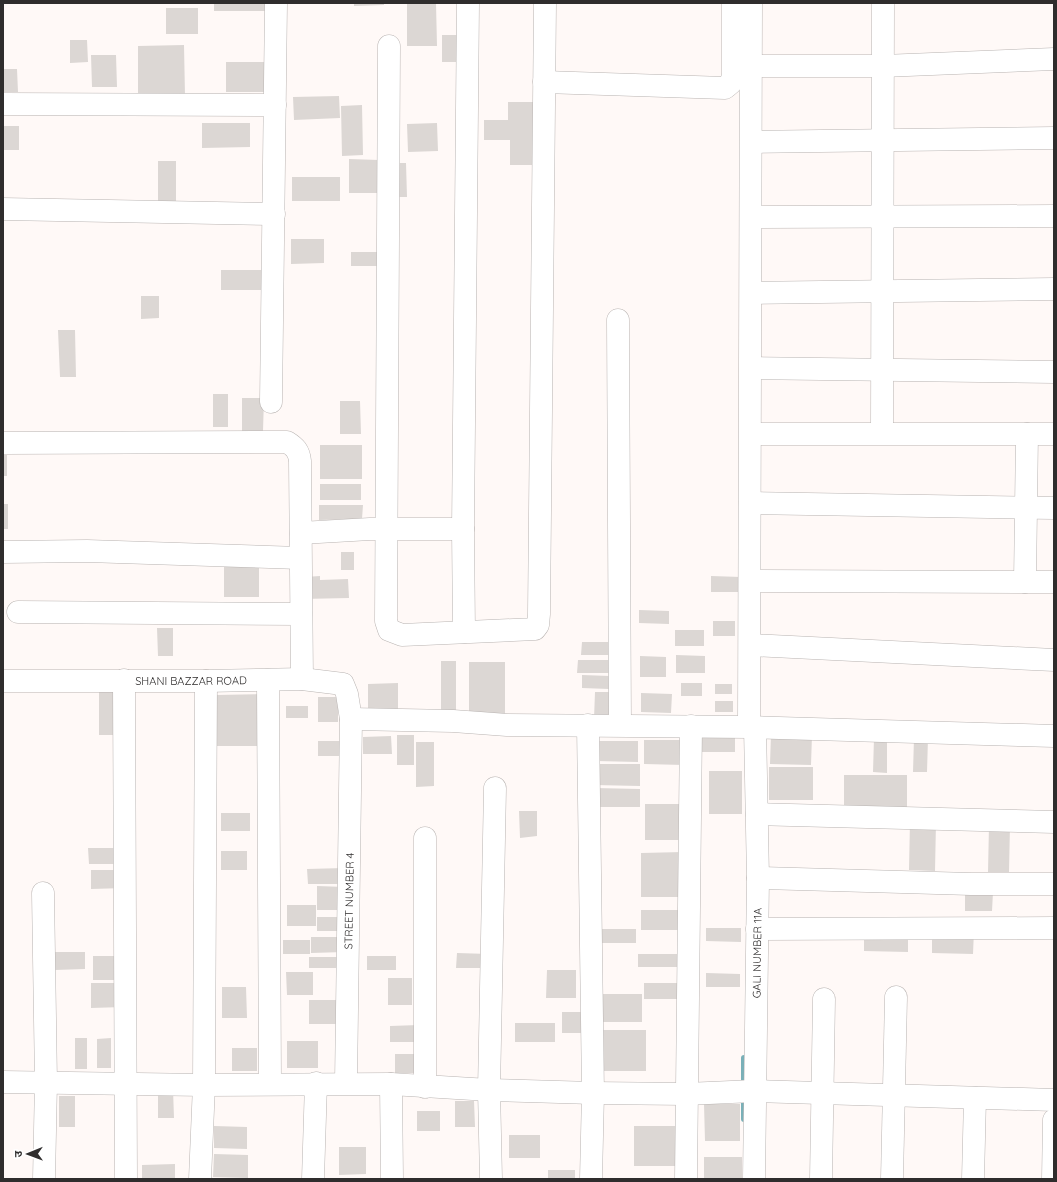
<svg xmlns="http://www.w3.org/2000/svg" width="1057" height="1182" font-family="Quicksand,'Noto Sans Devanagari',sans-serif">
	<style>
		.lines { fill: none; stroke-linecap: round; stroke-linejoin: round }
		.stream { stroke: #79b0b8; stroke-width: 6 }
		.building { fill: #dcd7d4 }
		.minor-casing { stroke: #b9b4b2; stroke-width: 23 }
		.minor { stroke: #fff; stroke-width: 22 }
		.labels { text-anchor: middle; stroke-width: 4; stroke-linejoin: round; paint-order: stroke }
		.street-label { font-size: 11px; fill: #2f2d2d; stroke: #fff }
	</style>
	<rect width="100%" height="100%" fill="#fff9f7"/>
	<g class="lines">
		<path class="stream" d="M744,1119V1058"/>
	</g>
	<path class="building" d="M214,3H266V11H214Z
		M354,3H384V5L354,6Z
		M407,3H436L437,46H407Z
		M166,8H198V34H166Z
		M442,35H461V62H442Z
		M70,40H87L88,62L70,63Z
		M184,45L185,96H138V46Z
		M91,55H116L117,87H92Z
		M226,62H265V92H226Z
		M3,69H17L18,92H3Z
		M339,96L340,118L294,120L293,97Z
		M508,102H540L541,165H510V140H484V120H508Z
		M362,105L363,155L342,156L341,106Z
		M202,123H250V147L202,148Z
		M437,123L438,151L408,152L407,124Z
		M3,126H19V150H3Z
		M349,159L379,160V193H349Z
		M158,161H176V204H158Z
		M393,163H406L407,197H393Z
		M292,177H340V201H292Z
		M291,239H324V263L291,264Z
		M351,252H377V266H351Z
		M221,270H268V290H221Z
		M141,296H159V318L141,319Z
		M58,330H75L76,377H60Z
		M213,394H228V427H213Z
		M242,398H264L263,431L242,432Z
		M340,401H360L361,434H340Z
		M320,445H362V479H320Z
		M3,455H7V476H3Z
		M320,484H361V500H320Z
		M3,504H8V529H3Z
		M319,505H363L362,519L319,520Z
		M341,552H354V570H341Z
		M224,559H259V597H224Z
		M320,576V580L348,579L349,598L302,599L305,577Z
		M711,576L741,577V592H711Z
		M639,610L669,611V624L639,623Z
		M713,621H735V636H713Z
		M157,628H173V656H158Z
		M675,630H704V646H675Z
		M582,642H611V655H581Z
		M676,655L705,656V673H676Z
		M640,656L666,657V677H640Z
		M578,660H611V673H577Z
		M441,661H456V712H441Z
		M469,662H505V714H469Z
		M582,675L610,676L609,689L582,688Z
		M398,683V712H368V684Z
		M681,683H702V696H681Z
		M715,684H732V694H715Z
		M99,690H120V735H99Z
		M595,692H611V719H594Z
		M641,693L672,694L671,713L641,712Z
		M266,694V746H216V695Z
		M318,697H338V722H318Z
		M715,701H733V712H715Z
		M286,706H308V718H286Z
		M701,734L735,735V752H701Z
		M771,734L812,735L811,765L770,764Z
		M397,735H414V765H397Z
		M391,736L392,754H363V737Z
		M874,738H887V773L873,772Z
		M914,738H928L927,772H913Z
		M644,740H684V765L644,764Z
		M318,741H346V756H318Z
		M596,741H638V762L596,761Z
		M416,742H434V786L416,787Z
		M594,764H640V786L594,785Z
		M769,767H813V800H769Z
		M709,771H742V814H709Z
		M844,775H907V808H844Z
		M595,788L640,789V807H595Z
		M645,804H686V840H645Z
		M519,811H537V836L520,838Z
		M221,813H250V831H221Z
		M910,821L936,822L935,871L909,870Z
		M989,825H1010L1009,872H988Z
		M88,848H122V864H89Z
		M221,851H247V870H221Z
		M683,852L684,897H641V853Z
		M344,868V884H308L307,869Z
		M91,870H125V888L91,889Z
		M317,886L345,887V910H317Z
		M965,891L993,892L992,911H965Z
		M287,905H316V926H287Z
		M641,910H683V930H641Z
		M317,917H343V931H317Z
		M706,928H741V942L706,941Z
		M594,929H636V943H594Z
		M932,929L974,930L973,954L932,953Z
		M864,930H908V952L864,951Z
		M311,937H344V952L311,953Z
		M283,940H310V954H283Z
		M55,952H85V969L55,970Z
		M457,953L489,954L488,968H456Z
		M638,954H678V967H638Z
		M93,956H117V980H93Z
		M367,956H396V970H367Z
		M309,957H340V968H309Z
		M547,970H576V998H546Z
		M286,972H313V995H287Z
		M706,973L740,974V987H706Z
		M388,978H412V1005H388Z
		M91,983H123V1007L91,1008Z
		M644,983H684V999H644Z
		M222,987H246L247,1018H222Z
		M602,994H642V1022H602Z
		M309,1000H338L339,1024H309Z
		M562,1012H587V1033H562Z
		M515,1023H555V1042H515Z
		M419,1025V1042H390V1026Z
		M603,1030H646V1071H604Z
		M75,1038H87V1069H75Z
		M111,1038V1068H97V1039Z
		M287,1041H318V1068H287Z
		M232,1048H257V1071H232Z
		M395,1054H419V1073H395Z
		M158,1089H173L174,1118H158Z
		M59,1096H75V1127H59Z
		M455,1101H474L475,1127H455Z
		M704,1104H740V1141H705Z
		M417,1111H440V1131H417Z
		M214,1126L247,1127V1149L214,1148Z
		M634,1126H677L678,1166H634Z
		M509,1135H540V1158H509Z
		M339,1147H366V1174L339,1175Z
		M214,1154L248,1155V1178L213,1177Z
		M704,1157H742V1179H704Z
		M175,1164V1179H142V1165Z
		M548,1170H575V1179H548Z"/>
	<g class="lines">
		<defs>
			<g id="minor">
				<path d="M389,46L386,621L389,630L402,635L535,629L538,625L539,614L545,3"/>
				<path d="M752,66H883L1054,59"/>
				<path d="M544,82L725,88L731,83L733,75V3"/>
				<path d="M3,104L275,105"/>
				<path d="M752,142L1054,138"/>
				<path d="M3,209L274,214"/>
				<path d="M752,217L1054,216"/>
				<path d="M751,293L1054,289"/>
				<path d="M618,320L620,725"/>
				<path d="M751,368L1054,372"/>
				<path d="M271,402L276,3"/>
				<path d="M882,433L883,3"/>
				<path d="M751,434H1054"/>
				<path d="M3,443L287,442C295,447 299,451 300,461L302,679"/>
				<path d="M750,503L1054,508"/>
				<path d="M301,533L370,529H463"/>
				<path d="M3,552L87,551L300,558"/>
				<path d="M750,581L1054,582"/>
				<path d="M1025,582L1027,434"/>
				<path d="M18,612L301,614"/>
				<path d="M464,632L463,529L468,3"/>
				<path d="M750,645L1054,660"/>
				<path d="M124,680L126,1179"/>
				<path d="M268,680L270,1083"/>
				<path id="s1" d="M3,681H206L302,679L343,684L347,694L351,719L346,1083"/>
				<path d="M351,719L453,721L507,725L749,727L1054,736"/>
				<path d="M588,725L593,1093L591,1179"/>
				<path d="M749,727L751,3"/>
				<path d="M757,814L1054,822"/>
				<path d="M425,838V1087"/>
				<path d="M758,878L971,884H1054"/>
				<path d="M43,893L46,1082L44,1179"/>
				<path d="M757,929L1054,928"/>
				<path d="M3,1082L204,1085L391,1084L489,1090L593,1093L686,1094L754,1091L1054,1100"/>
				<path d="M391,1084L392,1179"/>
				<path d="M200,1179L204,1085L206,681"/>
				<path d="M313,1179L316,1083"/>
				<path d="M491,1179L489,1090L495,788"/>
				<path d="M686,1179L691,726"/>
				<path id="s2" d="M754,1179L758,878L755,727"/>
				<path d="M821,1179L824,999"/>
				<path d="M892,1179L896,997"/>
				<path d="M973,1179L975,1098"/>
				<path d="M1053,1179L1054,1120"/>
			</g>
		</defs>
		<use href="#minor" class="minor-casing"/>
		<use href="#minor" class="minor"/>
	</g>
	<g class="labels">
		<g class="street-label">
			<text dy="4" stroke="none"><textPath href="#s1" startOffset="188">SHANI BAZZAR ROAD</textPath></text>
			<text transform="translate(349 901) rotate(-89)" y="4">STREET NUMBER 4</text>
			<text dy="4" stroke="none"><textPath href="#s2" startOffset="226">GALI NUMBER 11A</textPath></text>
		</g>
	</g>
	<rect width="1057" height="1182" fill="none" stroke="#2f2d2d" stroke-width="8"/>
	<g transform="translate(28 1154) rotate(269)" stroke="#ffffff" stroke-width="3" paint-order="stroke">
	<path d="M0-3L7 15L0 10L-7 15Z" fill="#2f2d2d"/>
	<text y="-6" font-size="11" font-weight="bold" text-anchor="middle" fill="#2f2d2d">उ</text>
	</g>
</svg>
